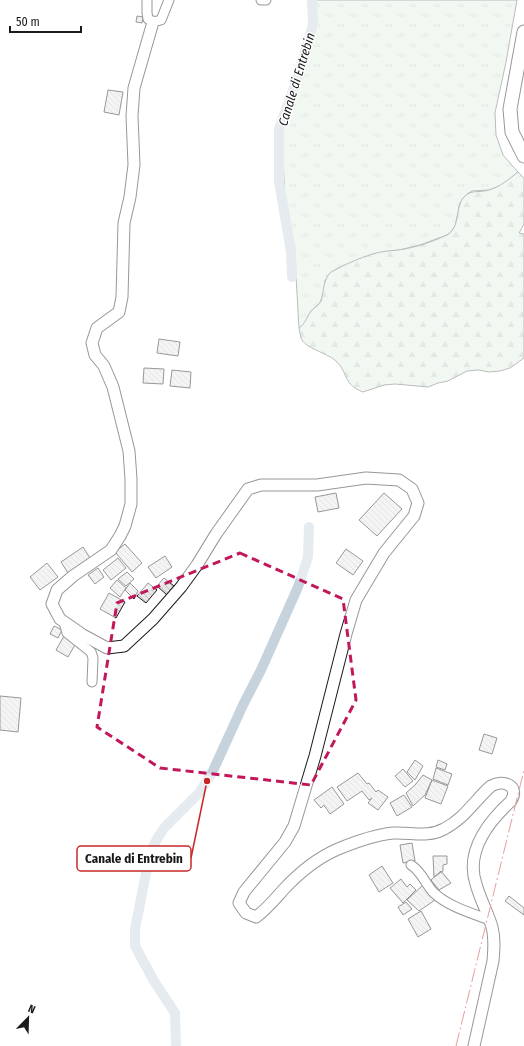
<svg xmlns="http://www.w3.org/2000/svg" width="524" height="1046" font-family="'Fira Sans Condensed',sans-serif">
	<style>
		.grass { fill: url(#grass-tufts); stroke: #6a6a6a }
		.forest { fill: url(#forest-firs); stroke: #6a6a6a }
		.lines { fill: none; stroke-linecap: round; stroke-linejoin: round }
		.canal { stroke: #c6d2dc; stroke-width: 10 }
		.building { fill: url(#building-back-hatch); stroke: #1a1a1a }
		.minor-casing { stroke: #1a1a1a; stroke-width: 11 }
		.tertiary-casing { stroke: #1a1a1a; stroke-width: 13 }
		.primary-casing { stroke: #1a1a1a; stroke-width: 15 }
		.minor { stroke: #fff; stroke-width: 9 }
		.tertiary { stroke: #fff; stroke-width: 11 }
		.primary { stroke: #fff; stroke-width: 13 }
		.power { stroke: #c62828; stroke-width: 1; stroke-dasharray: 14 3 2 3; stroke-linecap: butt }
		.marked { fill: none; stroke: #c2185b; stroke-width: 3; stroke-dasharray: 8 5; stroke-linejoin: round }
		.labels { text-anchor: middle; stroke-width: 3; stroke-linejoin: round; paint-order: stroke }
		.water-label { font-size: 13px; font-style: italic; fill: #1a1a1a; stroke: #fff }
		.leader { fill: none; stroke: #c62828; stroke-width: 1.5 }
		.callout-dot { fill: #c62828; stroke: #fff; stroke-width: 1.5 }
		.callout { fill: #fff; stroke: #c62828; stroke-width: 1.5 }
		.callout-label { font-size: 13px; text-anchor: middle; font-weight: bold; fill: #1a1a1a }
	</style>
	<defs>
		<pattern id="grass-tufts" width="24" height="20" patternUnits="userSpaceOnUse"><rect width="24" height="20" fill="#e0efe3"/><path d="M3 7l-1-3M5 7V3M7 7l1-3M15 17l-1-3M17 17v-4M19 17l1-3" fill="none" stroke="#c0ccc2"/></pattern>
		<pattern id="forest-firs" width="22" height="20" patternUnits="userSpaceOnUse"><rect width="22" height="20" fill="#e0efe3"/><path d="M5 1l3.5 6h-7zM16 11l3.5 6h-7z" fill="#c0ccc2"/></pattern>
		<pattern id="building-back-hatch" width="6" height="6" patternUnits="userSpaceOnUse"><rect width="6" height="6" fill="#e6e6e6"/><path d="M-1 5l2 2M0 0l6 6M5-1l2 2" fill="none" stroke="#c5c5c5"/></pattern>
	</defs>
	<rect width="100%" height="100%" fill="#fff"/>
	<path class="grass" d="M314,0H517L506,62L495,113L496,135L503,155L518,172L504,184L489,190L472,191L467,194L463,198L460,203L455,226L451,232L447,235L420,245L399,250L373,254L336,269L325,280L324,292L320,303L312,310L304,325L299,328L295,259L285,205L282,131L284,118L294,96L314,29L315,11Z"/>
	<path class="forest" d="M518,172L524,178V224L519,233L524,234V358L510,368L500,371L489,372L478,370L467,371L448,381L438,383L428,387L395,384L384,385L363,392C343,384 349,375 337,362C327,352 305,349 301,338C300,335 300,331 299,328C306,323 307,316 312,310C315,307 319,305 321,301C324,291 323,279 331,272C344,265 359,258 373,254C381,251 390,251 398,250C414,248 432,242 447,235C461,227 455,206 464,197C471,189 480,193 489,190C500,187 509,179 518,172Z"/>
	<g class="lines">
		<path class="canal" d="M292,277L291,252L279,182V129L298,77L313,24L312,0
			M176,1046L175,1013L154,981L135,946V929L150,853L157,839L164,828L199,793L212,773L243,705L261,670L298,587L308,557L309,527"/>
	</g>
	<path class="building" d="M137,16L143,17L142,23L136,22Z
		M108,90L123,92L119,115L104,112Z
		M159,339L180,342L178,356L157,353Z
		M144,368L164,369L163,384L143,383Z
		M172,370L191,372L190,388L170,386Z
		M336,493L339,508L318,512L315,497Z
		M384,493L402,509L377,536L359,520Z
		M125,544L142,563L132,572L115,552Z
		M83,547L90,558L68,573L61,562Z
		M346,549L363,561L353,575L336,563Z
		M165,556L172,567L156,578L148,567Z
		M118,558L126,568L111,580L103,570Z
		M47,563L58,577L40,590L30,577Z
		M98,568L104,577L95,584L88,575Z
		M127,572L134,579L126,586L118,579Z
		M164,578L174,586L167,595L157,586Z
		M117,580L126,588L120,597L110,588Z
		M130,583L138,591L134,599L125,590Z
		M148,583L157,590L146,603L137,596Z
		M109,593L125,602L116,618L100,609Z
		M54,626L62,630L58,638L50,634Z
		M64,636L76,643L68,657L56,650Z
		M0,696L21,698L18,732L0,730Z
		M484,734L497,738L492,754L479,750Z
		M415,760L423,766L415,780L407,772Z
		M438,760L447,764L445,770L436,767Z
		M436,768L452,774L448,785L433,779Z
		M403,769L413,781L405,787L395,776Z
		M358,773L367,784L369,783L376,792L378,790L388,797L378,810L368,803L372,798L369,800L362,791L347,801L337,787Z
		M423,775L432,780L425,795L413,806L406,793L415,785Z
		M432,780L448,786L441,804L425,798Z
		M332,787L344,804L330,814L324,805L321,808L314,800Z
		M404,795L412,807L397,816L390,803Z
		M412,843L415,861L403,863L400,845Z
		M433,856H447V864L443,865V871L434,877Z
		M382,866L393,883L379,892L369,875Z
		M441,871L451,883L439,890L431,880Z
		M401,879L407,887L410,884L416,890L403,903L390,888Z
		M423,885L435,900L419,911L407,900Z
		M509,896L524,908V915L505,901Z
		M406,902L412,909L403,915L398,907Z
		M421,911L431,929L418,937L408,919Z"/>
	<g class="lines">
		<defs>
			<path id="minor" d="M147,0V13L148,19L153,22L161,20L169,0
				M261,0H266
				M64,622L67,633L91,652L93,658L92,682
				M411,865C421,871 425,883 433,892C447,906 471,913 490,920"/>
			<path id="tertiary" d="M153,22L134,88L132,116L134,165L130,197L124,223L122,297L119,312L97,328L92,343L95,355L104,366L113,387L129,451L131,479V504L125,526L120,536L111,550L73,576L57,590L52,604L60,619L83,635L107,648L124,646L153,619L181,587L197,565L216,534L248,489L261,485H317L366,478L399,480L412,489L418,503L414,516L384,553L356,600L346,634L315,756L294,826L285,842L244,892L239,903L246,913L256,917C267,909 275,899 284,889C299,873 317,858 338,849C355,842 375,835 393,833C411,832 428,838 444,829C464,819 475,800 491,786C504,779 520,786 511,801C488,822 465,851 476,884C480,899 488,913 492,927C495,939 494,950 493,961L474,1046"/>
			<path id="primary" d="M524,32L510,109L512,132L524,156"/>
		</defs>
		<use href="#minor" class="minor-casing"/>
		<use href="#tertiary" class="tertiary-casing"/>
		<use href="#primary" class="primary-casing"/>
		<use href="#minor" class="minor"/>
		<use href="#tertiary" class="tertiary"/>
		<use href="#primary" class="primary"/>
		<path class="power" d="M456,1046L524,770"/>
	</g>
	<path d="M0 0H524V1046H0ZM240,553L343,599L356,700L311,785L160,768L97,727L117,603Z" fill="#fff" fill-opacity=".55" fill-rule="evenodd"/>
	<path class="marked" d="M240,553L343,599L356,700L311,785L160,768L97,727L117,603Z"/>
	<g class="labels">
		<g class="water-label">
			<text transform="translate(296 79) rotate(-73)" y="5">Canale di Entrebin</text>
		</g>
	</g>
	<path class="leader" d="M207 781L191 858"/>
	<circle class="callout-dot" cx="207" cy="781" r="4"/>
	<rect class="callout" x="77" y="846" width="114" height="25" rx="4"/>
	<g class="callout-label">
		<text x="134" y="863">Canale di Entrebin</text>
	</g>
	<g transform="translate(28 1018) rotate(23)" stroke="#ffffff" stroke-width="3" paint-order="stroke">
	<path d="M0-3L7 15L0 10L-7 15Z" fill="#1a1a1a"/>
	<text y="-6" font-size="11" font-weight="bold" text-anchor="middle" fill="#1a1a1a">N</text>
	</g>
	<path d="M10 26v6h71v-6" fill="none" stroke="#1a1a1a" stroke-width="2"/>
	<text x="16" y="26" font-size="12" fill="#1a1a1a" stroke="#ffffff" stroke-width="3" paint-order="stroke">50 m</text>
</svg>
